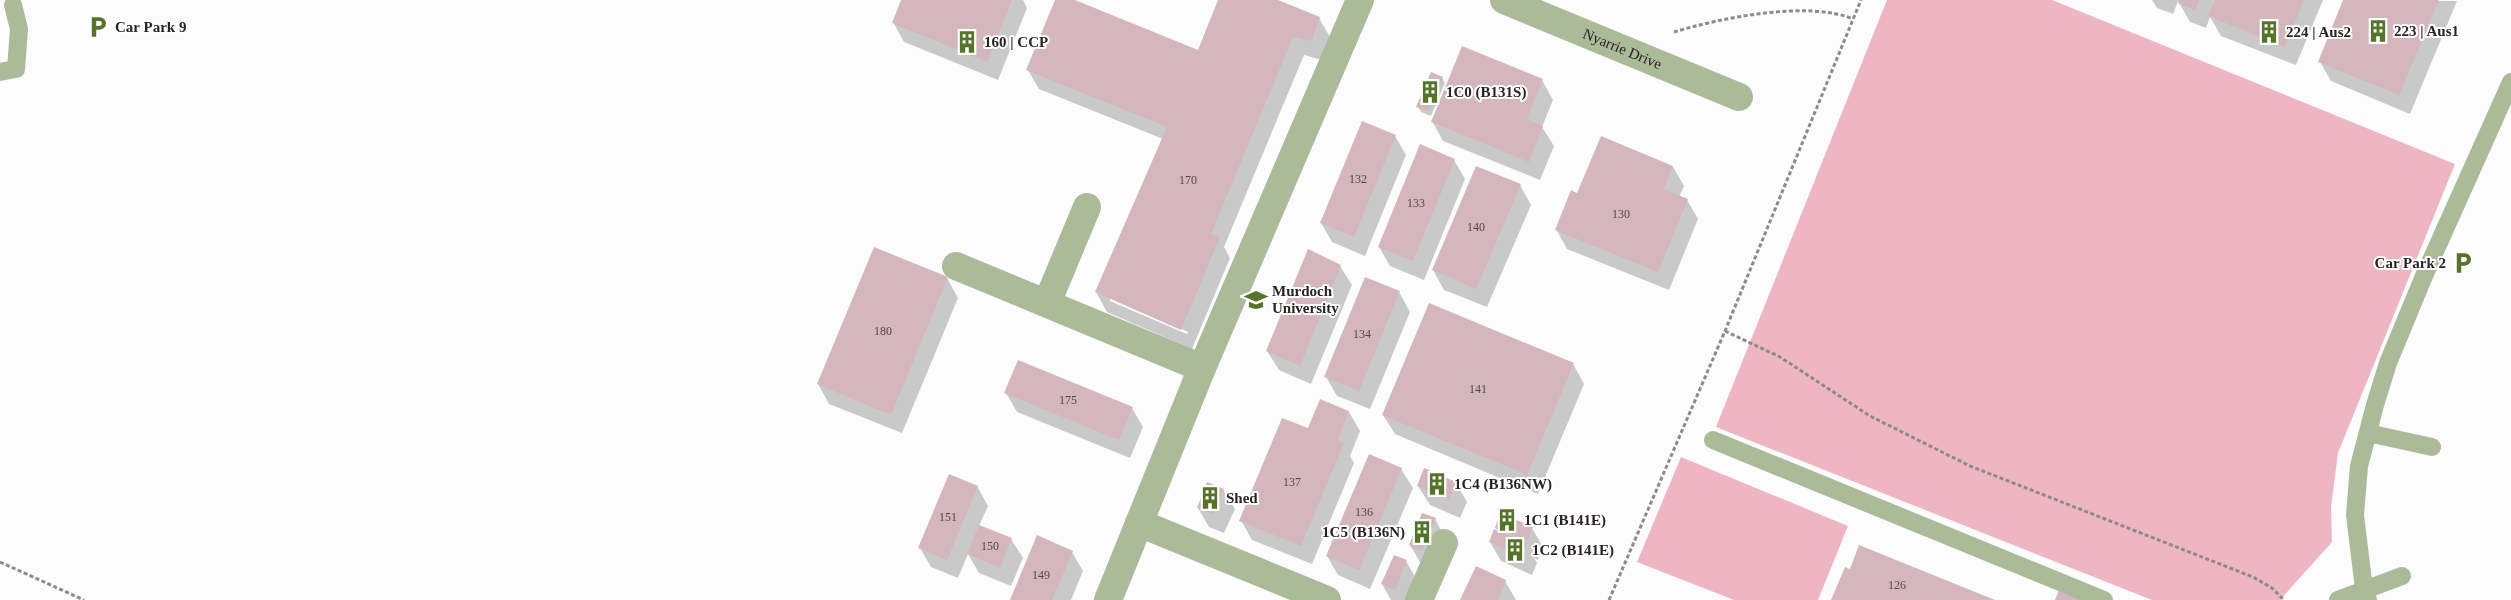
<svg xmlns="http://www.w3.org/2000/svg" width="2511" height="600" font-family="'Times New Roman',serif">
	<style>
		.green { fill: #eeb6c3 }
		.shadow { fill: #0003; fill-rule: evenodd }
		.building { fill: #d3b7bd }
		.lines { fill: none; stroke-linecap: round; stroke-linejoin: round }
		.path { stroke: #8e898a; stroke-width: 3; stroke-dasharray: 4 2.5; stroke-linecap: butt }
		.service { stroke: #abbb99; stroke-width: 18 }
		.minor { stroke: #abbb99; stroke-width: 28 }
		.labels { text-anchor: middle; stroke-width: 4; stroke-linejoin: round; paint-order: stroke }
		.number-label { font-size: 12px; fill: #56474a }
		.poi-label { font-size: 15px; font-weight: bold; fill: #2c2224; stroke: #fff; text-anchor: start }
		.street-label { font-size: 15px; fill: #2c2224; stroke: #fff }
	</style>
	<rect width="100%" height="100%" fill="#fcfcfc"/>
	<path class="green" d="M1887,0H2052L2455,164L2338,453L2331,507L2332,542L2280,600H2152L1716,427Z
		M1681,457L1848,526L1818,600H1734L1637,562Z"/>
	<path class="shadow" d="M902,0H1023L1027,8L998,80L904,42L893,22Z
		M1056,0H1072L1198,51L1219,0H1275L1319,18L1330,37L1322,60L1304,55L1224,247L1230,258L1192,349L1107,312L1096,292L1163,139L1039,89L1028,70ZM1110,298L1188,332L1187,334L1110,301Z
		M2152,0H2323L2296,65L2221,36L2210,17L2206,28L2190,22L2178,1L2173,14L2157,8Z
		M2345,0L2457,1L2410,114L2331,81L2320,62Z
		M1442,78L1445,83L1431,116L1421,112L1418,107Z
		M1542,80L1553,100L1542,127L1554,146L1540,180L1443,141L1432,121Z
		M1395,136L1406,155L1365,256L1332,242L1321,223Z
		M1454,160L1465,179L1424,280L1390,266L1379,247Z
		M1673,167L1684,186L1679,197L1687,200L1698,219L1669,290L1567,249L1556,229L1578,194Z
		M1520,185L1531,205L1487,307L1444,290L1433,270Z
		M1340,266L1352,285L1311,384L1279,370L1267,351Z
		M947,278L958,298L902,433L829,404L818,384Z
		M1399,292L1410,312L1370,409L1337,396L1326,377Z
		M1573,364L1584,384L1538,494L1395,434L1383,415Z
		M1006,393L1132,408L1143,427L1130,458L1017,412Z
		M1321,400L1349,412L1360,431L1350,456L1354,463L1312,564L1252,540L1241,520L1309,430Z
		M1401,469L1413,488L1370,589L1338,575L1327,556Z
		M1456,483L1467,502L1460,518L1430,505L1418,486Z
		M977,486L988,506L979,526L1011,539L1023,558L1011,586L979,573L968,554L958,578L931,567L920,548Z
		M1223,490L1235,509L1224,533L1209,527L1198,508Z
		M1435,519L1446,539L1421,564L1410,545Z
		M1496,528H1532L1543,547L1538,560L1534,558L1537,563L1532,575L1501,561L1490,542L1499,533Z
		M1072,552L1083,571L1071,600H1011Z
		M1406,561L1417,580L1409,600H1391L1382,584Z
		M1505,581L1516,600H1462Z"/>
	<path class="building" d="M901,0H1012L987,62L892,23Z
		M1055,0H1075L1198,50L1218,0H1278L1320,17L1312,41L1293,37L1211,234L1220,237L1181,330L1095,292L1167,127L1026,70Z
		M2179,0H2199L2195,10L2178,3Z
		M2215,0H2304L2285,47L2208,16Z
		M2343,0H2439L2399,95L2318,62Z
		M1462,46L1543,79L1527,119L1543,126L1529,162L1431,122Z
		M1431,72L1443,77L1428,111L1416,107Z
		M1362,121L1396,135L1354,237L1320,223Z
		M1601,136L1673,166L1664,189L1688,199L1658,272L1555,230L1571,190L1577,193Z
		M1420,144L1455,159L1413,261L1378,247Z
		M1476,166L1521,184L1476,289L1432,270Z
		M874,247L948,277L891,415L817,384Z
		M1308,249L1341,265L1300,366L1266,351Z
		M1365,277L1400,291L1359,391L1324,377Z
		M1429,303L1574,363L1527,475L1382,415Z
		M1018,360L1133,407L1119,440L1004,393Z
		M1320,399L1349,411L1338,440L1344,443L1301,546L1239,521L1282,418L1308,428Z
		M1369,454L1402,468L1359,570L1326,556Z
		M1424,468L1456,482L1449,499L1417,486Z
		M949,474L978,486L947,560L918,548Z
		M1207,482L1224,489L1213,514L1197,508Z
		M1422,513L1436,518L1422,551L1409,545Z
		M1500,513L1533,527L1527,541L1495,528Z
		M979,525L1012,538L1000,568L967,554Z
		M1494,529L1527,543L1521,557L1489,542Z
		M1037,535L1073,551L1052,600H1010Z
		M1859,545L1995,600H1831L1845,567L1850,569Z
		M1394,555L1407,560L1395,590L1381,584Z
		M1476,566L1506,580L1498,600H1460Z
		M2059,590L2083,600H2055Z"/>
	<g class="lines">
		<path class="path" d="M1674,32C1720,18 1809,0 1853,19
			M1725,331L1780,357L1870,416L1970,466L2253,577L2272,588L2284,600
			M0,562L84,600
			M1609,600L1725,331L1861,0"/>
		<path class="service" d="M0,72L16,69L19,29L13,5
			M2368,433L2432,447
			M1713,440L2104,600
			M2338,600L2402,576
			M2368,600L2364,589L2355,515L2359,466L2375,405L2388,363L2424,276L2511,82"/>
		<g class="minor">
			<path id="s1" d="M1504,0L1739,97"/>
			<path d="M956,266L1202,368"/>
			<path d="M1047,303L1087,207"/>
			<path d="M1139,523L1327,600"/>
			<path d="M1108,600L1202,368L1360,0"/>
			<path d="M1419,600L1444,543"/>
		</g>
	</g>
	<defs>
		<symbol id="parking-bare" viewBox="-9 -9 18 18"><path d="M-3.5-5.5H1a3.5 3.5 0 0 1 0 7H-1V5.5H-3.5ZM-1-3.4V-.6H.8a1.4 1.4 0 0 0 0-2.8Z" fill="#557329" stroke="#fff" stroke-width="2.5" paint-order="stroke"/></symbol>
		<symbol id="building-bare" viewBox="-9 -9 18 18"><path d="M-4-6H4V6H1V3H-1V6H-4ZM-2.5-4.3h1.7v1.8h-1.7ZM.8-4.3h1.7v1.8H.8ZM-2.5-1h1.7V.8h-1.7ZM.8-1h1.7V.8H.8Z" fill="#557329" stroke="#fff" stroke-width="2.5" paint-order="stroke"/></symbol>
		<symbol id="university-bare" viewBox="-9 -9 18 18"><path d="M0-5L7-2L0 1L-7-2ZM-4 1L0 2.5L4 1V4Q0 6-4 4Z" fill="#557329" stroke="#fff" stroke-width="2.5" paint-order="stroke"/></symbol>
	</defs>
	<g fill-rule="evenodd">
		<use href="#parking-bare" x="82" y="11" width="32" height="32"/>
		<use href="#building-bare" x="2362" y="15" width="32" height="32"/>
		<use href="#building-bare" x="2253" y="16" width="32" height="32"/>
		<use href="#building-bare" x="951" y="26" width="32" height="32"/>
		<use href="#building-bare" x="1414" y="76" width="32" height="32"/>
		<use href="#parking-bare" x="2447" y="247" width="32" height="32"/>
		<use href="#university-bare" x="1240" y="284" width="32" height="32"/>
		<use href="#building-bare" x="1421" y="468" width="32" height="32"/>
		<use href="#building-bare" x="1194" y="482" width="32" height="32"/>
		<use href="#building-bare" x="1491" y="504" width="32" height="32"/>
		<use href="#building-bare" x="1406" y="516" width="32" height="32"/>
		<use href="#building-bare" x="1499" y="534" width="32" height="32"/>
	</g>
	<g class="labels">
		<g class="number-label">
			<text x="1358" y="183">132</text>
			<text x="1188" y="184">170</text>
			<text x="1416" y="207">133</text>
			<text x="1621" y="218">130</text>
			<text x="1476" y="231">140</text>
			<text x="883" y="335">180</text>
			<text x="1362" y="338">134</text>
			<text x="1478" y="393">141</text>
			<text x="1068" y="404">175</text>
			<text x="1292" y="486">137</text>
			<text x="1364" y="516">136</text>
			<text x="948" y="521">151</text>
			<text x="990" y="550">150</text>
			<text x="1041" y="579">149</text>
			<text x="1897" y="589">126</text>
		</g>
		<g class="poi-label">
			<text x="115" y="32">Car Park 9</text>
			<text x="2394" y="36">223 | Aus1</text>
			<text x="2286" y="37">224 | Aus2</text>
			<text x="984" y="47">160 | CCP</text>
			<text x="1446" y="97">1C0 (B131S)</text>
			<text x="2446" y="268" text-anchor="end">Car Park 2</text>
			<text x="1272" y="296">Murdoch<tspan x="1272" dy="17">University</tspan></text>
			<text x="1454" y="489">1C4 (B136NW)</text>
			<text x="1226" y="503">Shed</text>
			<text x="1524" y="525">1C1 (B141E)</text>
			<text x="1405" y="537" text-anchor="end">1C5 (B136N)</text>
			<text x="1532" y="555">1C2 (B141E)</text>
		</g>
		<g class="street-label">
			<text dy="5" stroke="none"><textPath href="#s1" startOffset="128">Nyarrie Drive</textPath></text>
		</g>
	</g>
</svg>
